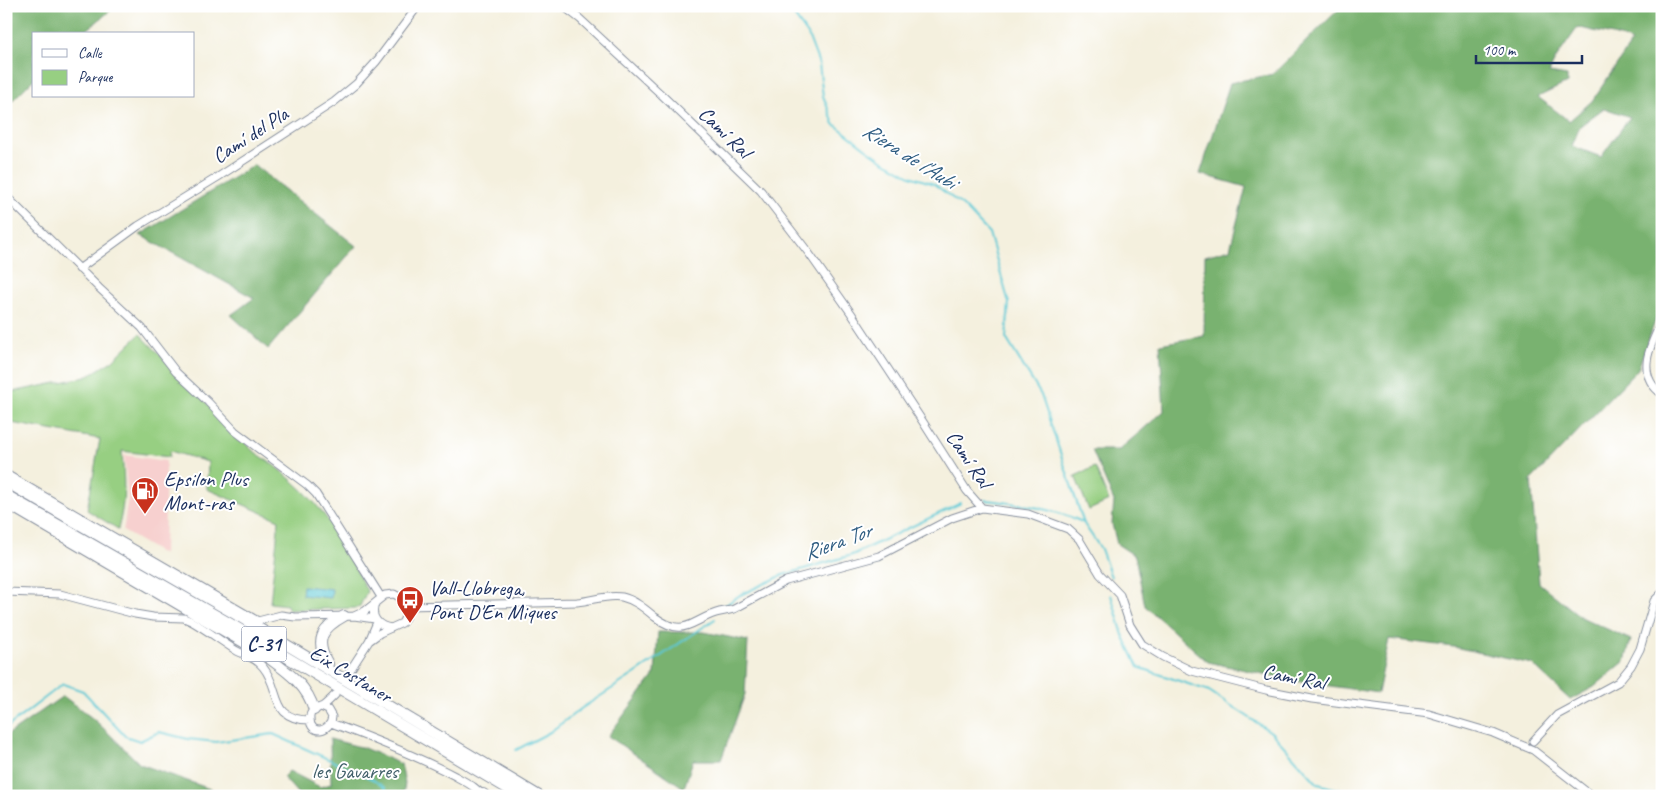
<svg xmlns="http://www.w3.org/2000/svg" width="1668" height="802" font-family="Caveat,sans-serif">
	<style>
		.built { fill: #f7d0cf }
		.green { fill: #97cf82; stroke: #597f70 }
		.forest { fill: #79b270; stroke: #4a7067; fill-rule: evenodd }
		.water { fill: #5dc9d5; stroke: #3c7c9a }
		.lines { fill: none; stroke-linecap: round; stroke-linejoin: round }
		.stream { stroke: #5dc9d5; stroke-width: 2 }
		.minor-casing { stroke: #88909e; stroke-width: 9 }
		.highway-casing { stroke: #88909e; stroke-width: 12 }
		.minor { stroke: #fff; stroke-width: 7 }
		.highway { stroke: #fff; stroke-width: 10 }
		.labels { text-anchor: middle; stroke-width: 4; stroke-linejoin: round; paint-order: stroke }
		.shield { fill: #fff; stroke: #5f6d8e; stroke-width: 1 }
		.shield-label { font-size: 20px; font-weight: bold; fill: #1b2f5e }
		.street-label { font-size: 21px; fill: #1b2f5e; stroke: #fff }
		.poi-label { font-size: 21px; fill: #1b2f5e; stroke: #fff; text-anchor: start }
		.park-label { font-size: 21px; fill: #405f69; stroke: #fff }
		.water-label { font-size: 22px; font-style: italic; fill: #2f5d82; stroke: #fff }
	</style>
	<rect width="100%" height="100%" fill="#fff"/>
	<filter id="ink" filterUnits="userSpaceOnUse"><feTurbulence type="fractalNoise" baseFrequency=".02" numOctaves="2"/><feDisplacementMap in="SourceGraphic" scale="10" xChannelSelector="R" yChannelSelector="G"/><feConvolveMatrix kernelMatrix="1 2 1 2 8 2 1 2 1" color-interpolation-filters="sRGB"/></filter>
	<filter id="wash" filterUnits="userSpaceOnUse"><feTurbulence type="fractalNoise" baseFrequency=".0096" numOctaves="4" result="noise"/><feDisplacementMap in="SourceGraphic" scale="20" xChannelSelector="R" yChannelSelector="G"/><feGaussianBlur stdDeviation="1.12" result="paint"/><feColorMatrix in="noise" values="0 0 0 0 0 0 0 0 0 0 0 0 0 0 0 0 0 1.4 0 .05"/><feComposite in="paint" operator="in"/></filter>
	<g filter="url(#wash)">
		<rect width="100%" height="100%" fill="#f4f0de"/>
		<path class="built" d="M124,455L166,461L164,555L123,531L128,498Z"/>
		<path class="green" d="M140,334L252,450C282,470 310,493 330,523C344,544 355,569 367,591L360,606L356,608L289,610L287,605L270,603L279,520L207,489L208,462L170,451L169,457L122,451C124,481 126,499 118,529L87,510L100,439L6,422L7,393L86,377L112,361Z
			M1095,467L1109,501L1089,510L1075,476Z"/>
		<path class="forest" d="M6,6H116L82,34H34V79L8,105L6,116Z
			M1342,6H1578L1595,11L1612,6H1654L1662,13V302L1638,369L1531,480L1539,583L1581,617L1631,640L1625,661L1594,687L1570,700L1532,664L1454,647L1389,639L1378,693L1296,681L1208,662L1145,606L1135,556L1117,544L1112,524L1114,501L1092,450H1119L1164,411L1160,344L1204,336L1205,256L1230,249L1246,187L1200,174L1230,83L1273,74ZM1578,27C1596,33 1615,33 1632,42L1592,101L1569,121L1538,97L1567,83V76L1549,73L1555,60ZM1604,108L1630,117L1601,157L1572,146L1580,126Z
			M254,165L356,246L268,349L231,315L254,298L140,235Z
			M658,632H704L748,641L745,694L721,760H693L684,788L608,736L655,674Z
			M63,696L96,721L140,764L224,794L223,796H6V736Z
			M330,739L364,748L401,764L405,783L403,796H300L283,777L289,771L320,787L331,784Z"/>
		<path class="water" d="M303,586L332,589L331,598L302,595Z"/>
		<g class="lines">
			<path class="stream" d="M787,6L808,35L819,64L823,96L834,124L865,148L882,160L910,176L934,184L963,206L989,233L1009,303L1006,338L1041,395L1084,524L1101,549L1111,577
				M985,500C1016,503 1057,509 1084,523
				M1111,595L1123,635L1138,667L1209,691L1271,732L1318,784L1363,796
				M723,607L740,595L783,575L852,555L961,503
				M6,728L63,684L83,691L125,736L140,741L159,732L188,739L216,742L273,734L372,779L385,788L388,796
				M516,750L550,732L582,708L636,673L715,619
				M451,796L454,794"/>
		</g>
	</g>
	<g filter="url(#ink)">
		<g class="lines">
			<defs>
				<path id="minor" d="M563,6L580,19L664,97L761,191L808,252L851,313L923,422L967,491L982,508
					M6,196L99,288L142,328L176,372L208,402L235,431L307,485L316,494L381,597
					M79,269L138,226L218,177L334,102L356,84L376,62L418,6
					M1662,321C1650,345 1635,375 1662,394
					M6,474L258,621L281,615L295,617L354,616L375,619
					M6,592L60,594L135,614L153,617L184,618L191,621C207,630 221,641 237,651C247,656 256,658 263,667C282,690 269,720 310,720
					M375,604C370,617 378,626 391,628
					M406,606L577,602C592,601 607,594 622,597C635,600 645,609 655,617C684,638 689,622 716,613C722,611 728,611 734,609L786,581L879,556L952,518L982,508L1028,514L1068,529L1079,539L1100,574L1120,595L1130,625L1142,644L1163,657L1192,671L1266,690L1312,699L1429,714L1493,733L1533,750L1592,796
					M354,616L365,611L385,595L394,594L401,598L406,606V616L402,623L380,633L369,641
					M349,672L369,641L377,622
					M321,707L328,710L332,717C330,733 310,735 310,719C309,710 317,709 323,706C327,703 331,699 335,695
					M331,723C374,739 415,755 455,776C465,782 477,787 483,796
					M1533,741L1557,715L1618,682L1631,666L1640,649L1654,601L1662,593"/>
				<path id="highway" d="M6,482L235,614L539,796
					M6,495L231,624L520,796
					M6,503L262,653C283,669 307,683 314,710
					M328,664C314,640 322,628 344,616
					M483,794L485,796"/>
			</defs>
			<use href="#minor" class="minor-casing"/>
			<use href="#highway" class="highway-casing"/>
			<use href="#minor" class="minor"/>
			<use href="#highway" class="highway"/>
		</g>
	</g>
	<defs>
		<symbol id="fuel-pin" viewBox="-11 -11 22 30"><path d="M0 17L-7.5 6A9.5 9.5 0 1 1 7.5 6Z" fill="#c8321e" stroke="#fff"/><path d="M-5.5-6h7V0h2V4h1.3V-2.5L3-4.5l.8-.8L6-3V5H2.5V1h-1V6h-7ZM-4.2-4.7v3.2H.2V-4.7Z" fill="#fff"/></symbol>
		<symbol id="bus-pin" viewBox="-11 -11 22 30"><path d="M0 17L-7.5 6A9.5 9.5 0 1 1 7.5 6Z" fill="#c8321e" stroke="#fff"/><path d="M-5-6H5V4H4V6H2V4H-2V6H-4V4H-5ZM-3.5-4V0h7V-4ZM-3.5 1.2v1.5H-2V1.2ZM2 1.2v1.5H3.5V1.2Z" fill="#fff"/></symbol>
	</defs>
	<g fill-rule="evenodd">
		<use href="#fuel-pin" x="129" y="475" width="32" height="43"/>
		<use href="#bus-pin" x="394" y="584" width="32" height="43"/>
	</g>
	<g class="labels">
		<rect class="shield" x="241.5" y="626.5" width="45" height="35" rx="4"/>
		<g class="shield-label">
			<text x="264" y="651">C-31</text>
		</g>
		<g class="street-label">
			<text transform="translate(725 132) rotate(44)" y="7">Camí Ral</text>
			<text transform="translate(250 135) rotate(-33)" y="7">Camí del Pla</text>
			<text transform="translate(969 459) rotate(56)" y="7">Camí Ral</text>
			<text transform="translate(351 674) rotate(31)" y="7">Eix Costaner</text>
			<text transform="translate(1294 677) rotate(11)" y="7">Camí Ral</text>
		</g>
		<g class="poi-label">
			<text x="164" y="486">Epsilon Plus<tspan x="164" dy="24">Mont-ras</tspan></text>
			<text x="429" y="595">Vall-Llobrega,<tspan x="429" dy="24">Pont D'En Miques</tspan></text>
		</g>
		<g class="park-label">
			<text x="355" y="778">les Gavarres</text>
		</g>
		<g class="water-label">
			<text transform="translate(910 155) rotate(32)" y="8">Riera de l'Aubi</text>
			<text transform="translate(837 541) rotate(-20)" y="8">Riera Tor</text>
		</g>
	</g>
	<rect width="1668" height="802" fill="none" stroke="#fff" stroke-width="25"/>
	<rect x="32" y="32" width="162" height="65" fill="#ffffff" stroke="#a4acbf"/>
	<rect x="42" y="49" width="25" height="8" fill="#ffffff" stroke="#a4acbf"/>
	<text x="78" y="58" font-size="15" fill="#1b2f5e">Calle</text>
	<rect x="42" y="70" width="25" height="15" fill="#97cf82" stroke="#a4acbf"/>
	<text x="78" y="82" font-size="15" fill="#1b2f5e">Parque</text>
	<path d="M1476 55v8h106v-8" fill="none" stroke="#1b2f5e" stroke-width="2.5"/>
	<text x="1483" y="55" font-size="15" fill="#1b2f5e" stroke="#ffffff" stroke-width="4" paint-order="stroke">100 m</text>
</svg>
